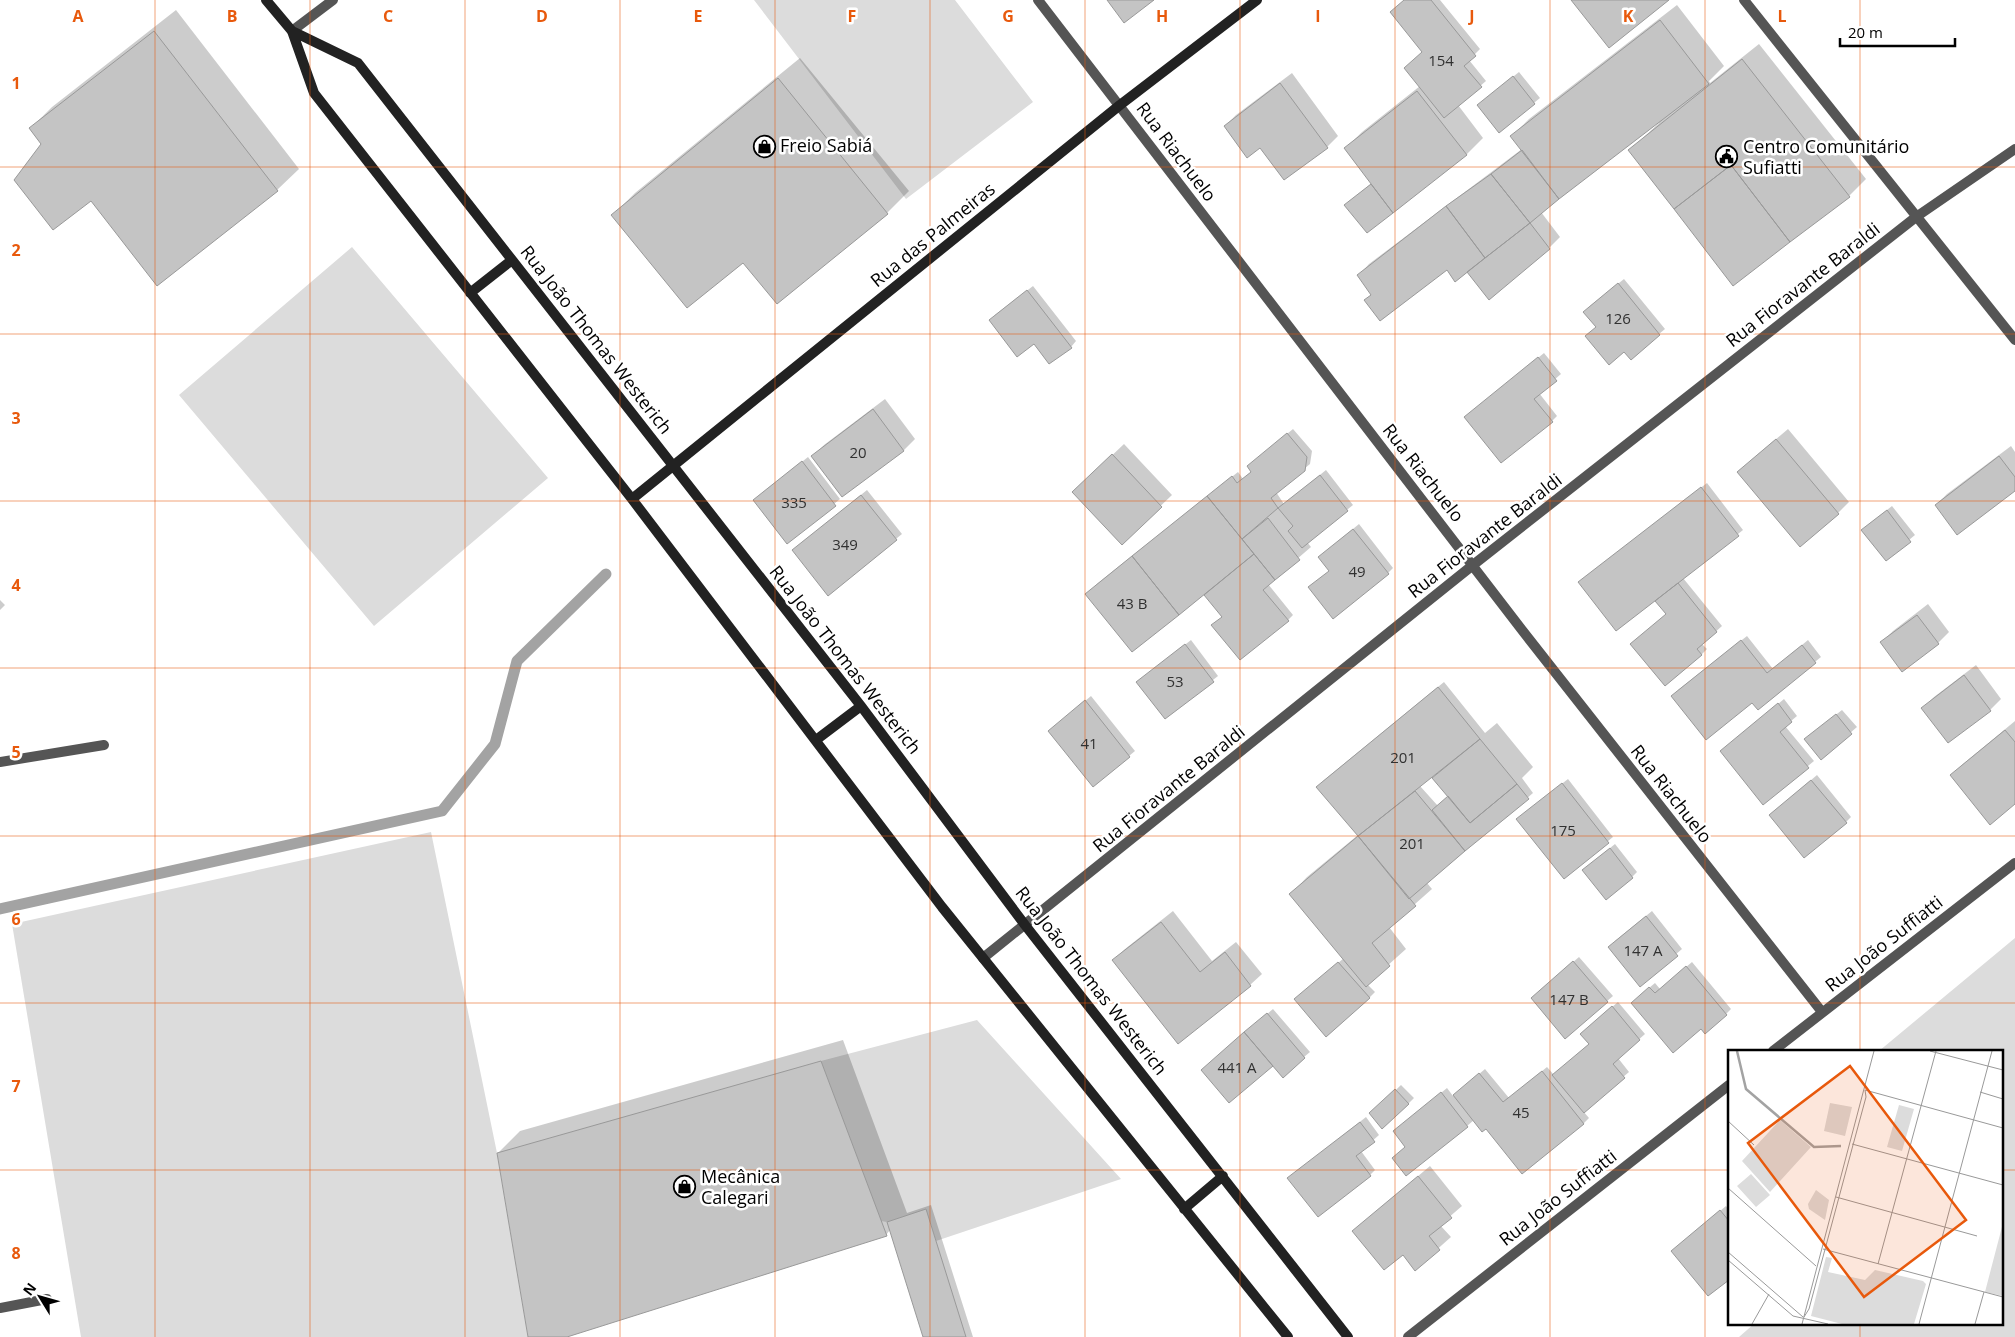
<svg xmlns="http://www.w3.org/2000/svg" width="2015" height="1337" font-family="'Open Sans',sans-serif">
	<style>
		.green { fill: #dcdcdc }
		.shadow { fill: #0003; fill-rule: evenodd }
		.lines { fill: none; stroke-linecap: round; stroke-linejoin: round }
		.stream { stroke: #a3a3a3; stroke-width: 11 }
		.building { fill: #c4c4c4; stroke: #999 }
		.lane { stroke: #555; stroke-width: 10 }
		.street { stroke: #555; stroke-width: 10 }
		.secondary { stroke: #222; stroke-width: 10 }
		.grid { fill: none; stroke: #e8590c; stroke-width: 1; stroke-opacity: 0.55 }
		.labels { text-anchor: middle; stroke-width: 5; stroke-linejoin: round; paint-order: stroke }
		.number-label { font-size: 15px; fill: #313131 }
		.poi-label { font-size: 18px; fill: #000; stroke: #fff; text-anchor: start }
		.street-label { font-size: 18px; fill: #000; stroke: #fff }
		.inset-river { fill: none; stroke: #a3a3a3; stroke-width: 2.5 }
		.inset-road { fill: none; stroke: #999; stroke-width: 1 }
		.view { fill: #e8590c; fill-opacity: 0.15; stroke: #e8590c; stroke-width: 2.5 }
		.inset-edge { fill: none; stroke: #000; stroke-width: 2.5 }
		.grid-label { font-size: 16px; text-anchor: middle; font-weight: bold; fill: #e8590c; stroke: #fff; stroke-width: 5; stroke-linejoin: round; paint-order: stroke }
	</style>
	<rect width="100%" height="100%" fill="#fff"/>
	<path class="green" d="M754,0H955L1033,102L906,199Z
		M352,247L548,478L374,626L179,395Z
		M431,832L497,1153L528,1337H81L12,924Z
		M2015,938V1337H1739L1755,1323H2001V1051H1879Z
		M977,1020L1121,1179L936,1241L926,1210L887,1222L881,1221L821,1061Z"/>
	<path class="shadow" d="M1405,0H1440L1480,49L1469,60L1486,81L1458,105L1483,138L1466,155L1367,231L1351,200L1372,183L1345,149L1362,132L1420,86L1424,52Z
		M1677,5L1724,66L1709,81L1710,83L1759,44L1866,179L1849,196L1733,284L1630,150L1659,123L1658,121L1541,212L1560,237L1549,248L1467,271L1447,269L1365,300L1372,294L1358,276L1369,264L1522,149L1512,136L1529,119Z
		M176,10L299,169L277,190L91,199L30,129L52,107Z
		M800,58L909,191L887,213L777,303L743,261L613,215L635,193Z
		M1519,72L1540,98L1499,131L1484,100Z
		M1292,73L1338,136L1327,147L1225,126L1236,115Z
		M1624,279L1665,329L1659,334L1625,350L1597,327L1590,306Z
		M1033,286L1076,341L1071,347L1034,342L995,315Z
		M1544,353L1561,374L1539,393L1557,416L1552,421L1471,412Z
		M885,399L915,439L904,450L842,496L813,456L824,445Z
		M1293,429L1312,451L1310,464L1276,492L1284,504L1326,470L1353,505L1307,542L1311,547L1268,584L1293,615L1288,620L1213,625L1223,616L1204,593L1087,594L1098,583L1238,472L1243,479L1252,471L1254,461Z
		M1788,429L1849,502L1838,513L1750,461Z
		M1124,444L1172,495L1122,543L1085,481Z
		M2011,446L2015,452V489L1936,505L1947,494Z
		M808,457L840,499L788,542L754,500Z
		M1707,483L1743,530L1683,578L1722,626L1702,644L1707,649L1701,655L1655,599L1585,577Z
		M867,490L902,534L828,594L799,545Z
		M1892,506L1915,535L1886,559L1868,525Z
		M1359,524L1393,568L1388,573L1330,570L1319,557Z
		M0,600L5,605L0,610Z
		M1928,604L1949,632L1938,643L1882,642L1893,631Z
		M1747,636L1773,669L1808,640L1821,657L1758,708L1753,701L1678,690Z
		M1191,640L1218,676L1165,718L1138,682Z
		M1976,665L2001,699L1990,710L1923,708L1934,697Z
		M1444,682L1485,733L1497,723L1533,767L1522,778L1533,793L1427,883L1432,889L1389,927L1406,949L1367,984L1375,992L1369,998L1301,994L1344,958L1291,894L1307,877L1358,835L1323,781ZM1438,771L1449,796L1438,806L1420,786Z
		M1091,696L1135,751L1093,786L1055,726Z
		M1784,699L1797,716L1785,726L1814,761L1763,803L1727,746Z
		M1842,710L1857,727L1821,758L1811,734Z
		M2015,721V803L1952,775L1963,764Z
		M1817,775L1851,817L1846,822L1776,810Z
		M1568,779L1613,837L1564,877L1523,814Z
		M1615,844L1637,872L1632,877L1589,865Z
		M1173,911L1212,961L1236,942L1262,974L1250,985L1178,1042L1114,960L1125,949Z
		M1652,911L1682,949L1640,985L1615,941Z
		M1579,957L1613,996L1565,1037L1538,992Z
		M1692,962L1731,1009L1726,1014L1701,1027L1638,997L1655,983L1660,989Z
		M1618,1002L1645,1034L1618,1058L1629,1072L1583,1111L1589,1118L1584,1123L1522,1172L1486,1127L1474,1120L1467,1126L1407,1146L1394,1131L1447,1088L1453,1096L1485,1069L1509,1098L1547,1067L1554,1075L1590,1043L1587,1028Z
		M1273,1009L1310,1052L1304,1057L1273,1064L1203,1070Z
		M843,1040L907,1213L931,1205L973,1337H924L890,1230L886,1235L563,1337H530L498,1153L520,1131Z
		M1401,1085L1414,1098L1408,1104L1371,1114Z
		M1366,1117L1379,1135L1361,1151L1375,1170L1370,1175L1289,1178Z
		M1430,1166L1462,1206L1440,1225L1451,1237L1415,1269L1403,1254L1353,1231Z
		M1726,1206L1729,1210V1278L1678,1246Z"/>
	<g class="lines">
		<path class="stream" d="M0,909L442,811L495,744L517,661L606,574"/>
	</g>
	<path class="building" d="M1107,0H1154L1124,23Z
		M1404,0H1431L1476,56L1464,66L1482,87L1444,118L1404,68L1422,52L1390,12Z
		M1571,0H1669L1609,48Z
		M1660,20L1709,84L1559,199L1510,136Z
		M154,31L278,191L157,286L91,201L53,230L14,180L41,144L29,128Z
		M1742,59L1850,197L1790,242L1731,165L1674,209L1628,150Z
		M1513,76L1535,104L1499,133L1477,105Z
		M778,78L888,214L777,304L743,263L687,308L611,215Z
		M1280,83L1328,148L1284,180L1260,148L1247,158L1224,126Z
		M1417,91L1467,155L1393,213L1344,148Z
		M1522,150L1559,199L1530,223L1491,174Z
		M1731,165L1790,242L1733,286L1674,209Z
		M1491,174L1530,223L1485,258L1446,206Z
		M1371,184L1393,213L1367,233L1344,205Z
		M1446,206L1485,258L1455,282L1447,270L1380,321L1364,300L1371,295L1357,275Z
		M1530,223L1550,249L1489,300L1467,272Z
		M1618,283L1660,335L1631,360L1624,352L1609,365L1585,336L1596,327L1583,312Z
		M1027,290L1072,348L1049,364L1034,344L1017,357L989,320Z
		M1538,357L1557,381L1534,399L1553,422L1501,463L1464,417Z
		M873,409L904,451L842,497L811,456Z
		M1287,433L1307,457L1305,471L1271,498L1278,508L1242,539L1207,496L1232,476L1237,483L1251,472L1247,466Z
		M1776,439L1839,514L1800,547L1737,472Z
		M1112,454L1162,507L1122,545L1072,492Z
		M1999,456L2015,477V491L1957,535L1935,505Z
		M802,461L836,506L787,544L753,500Z
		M1320,475L1348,511L1302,548L1288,531L1293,526L1278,508Z
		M1701,487L1739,536L1616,631L1578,582Z
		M861,495L897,540L828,596L792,550Z
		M1207,496L1254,554L1179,615L1132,556Z
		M1887,510L1911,542L1886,561L1861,530Z
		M1268,518L1300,560L1275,580L1242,539Z
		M1353,529L1389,574L1333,619L1308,587L1329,571L1318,557Z
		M1254,554L1275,580L1263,590L1289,621L1240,660L1211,625L1222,617L1204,595Z
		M1132,556L1179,615L1132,652L1085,594Z
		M1678,583L1717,632L1697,649L1702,655L1665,686L1630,644L1666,614L1655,601Z
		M1917,615L1939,644L1902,672L1880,642Z
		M1741,640L1767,673L1802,645L1816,663L1758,710L1752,703L1706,740L1671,696Z
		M1185,644L1214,682L1165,719L1136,682Z
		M1964,675L1991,711L1948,743L1921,708Z
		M1438,687L1480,739L1358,836L1316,787Z
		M1085,700L1130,757L1093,787L1048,731Z
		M1778,703L1792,722L1780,732L1809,768L1763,805L1720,751Z
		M1836,714L1852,734L1821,760L1804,739Z
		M2005,730L2015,742V804L1990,825L1950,775Z
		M1480,739L1517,784L1470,823L1432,778Z
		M1811,780L1847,823L1804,858L1769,815Z
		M1562,783L1609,843L1564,879L1516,819Z
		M1517,784L1529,799L1465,851L1432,810L1448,796L1470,823Z
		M1415,791L1465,851L1409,899L1358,836Z
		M1358,836L1416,906L1372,943L1390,966L1366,987L1289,894Z
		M1610,848L1633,878L1606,900L1582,870Z
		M1646,916L1678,956L1640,987L1608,947Z
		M1161,922L1200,972L1225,952L1251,986L1178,1044L1112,960Z
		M1573,961L1608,1002L1565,1039L1531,998Z
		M1338,962L1370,998L1326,1037L1294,999Z
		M1686,966L1727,1015L1705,1034L1701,1029L1673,1053L1631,1003L1649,987L1655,993Z
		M1612,1006L1640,1040L1613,1064L1625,1078L1584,1113L1552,1075L1589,1044L1580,1034Z
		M1267,1013L1305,1058L1283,1078L1244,1032Z
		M1244,1032L1273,1066L1229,1103L1201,1070Z
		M821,1061L887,1236L567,1337H528L497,1153Z
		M1542,1071L1584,1124L1522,1174L1486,1129L1482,1132L1453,1095L1479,1073L1503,1102Z
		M1395,1089L1409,1104L1382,1129L1369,1113Z
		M1441,1092L1468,1127L1406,1176L1392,1158L1405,1147L1393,1131Z
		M1360,1122L1375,1142L1356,1156L1371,1176L1318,1217L1287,1178Z
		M1418,1176L1452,1218L1429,1236L1440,1250L1415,1271L1403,1255L1384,1270L1352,1231Z
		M926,1209L966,1337H923L887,1222Z
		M1720,1210L1729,1221V1280L1708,1296L1671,1251Z"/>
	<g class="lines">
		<path class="lane" d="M0,762L104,745"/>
		<path class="street" d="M1038,0L1522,630L1822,1012
			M1744,0L2015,340
			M292,31L333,0
			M983,958L1473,565L1916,217L2015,149
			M1773,1051L2015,863
			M0,1308L47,1299
			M1408,1337L1729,1085"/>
		<path class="secondary" d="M266,0L292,31L314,93L632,499L942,907L1288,1337
			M292,31L358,63L861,706L1025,925L1348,1337
			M470,293L512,260
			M632,499L1120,105L1257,0
			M816,740L861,706
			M1184,1209L1223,1176"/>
	</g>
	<path class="grid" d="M155,0V1337M310,0V1337M465,0V1337M620,0V1337M775,0V1337M930,0V1337M1085,0V1337M1240,0V1337M1395,0V1337M1550,0V1337M1705,0V1337M1860,0V1051M0,167H2015M0,334H2015M0,501H2015M0,668H2015M0,836H2015M0,1003H2015M0,1170H1729M2001,1170H2015M1860,1323V1337"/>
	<defs>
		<symbol id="shop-ring" viewBox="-11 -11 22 22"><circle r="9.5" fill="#fff" stroke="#000" stroke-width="1.5"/><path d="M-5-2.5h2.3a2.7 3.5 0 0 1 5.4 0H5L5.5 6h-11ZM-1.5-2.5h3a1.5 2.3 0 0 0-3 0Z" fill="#000"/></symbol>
		<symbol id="civic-ring" viewBox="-11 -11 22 22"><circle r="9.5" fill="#fff" stroke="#000" stroke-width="1.5"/><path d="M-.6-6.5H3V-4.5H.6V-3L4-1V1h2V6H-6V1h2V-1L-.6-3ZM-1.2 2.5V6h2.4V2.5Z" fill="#000"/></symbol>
	</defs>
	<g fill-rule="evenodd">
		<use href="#shop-ring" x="752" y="134" width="25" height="25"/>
		<use href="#civic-ring" x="1714" y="144" width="25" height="25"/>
		<use href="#shop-ring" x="672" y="1174" width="25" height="25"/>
	</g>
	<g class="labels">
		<g class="number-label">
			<text x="1441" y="66">154</text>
			<text x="1618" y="324">126</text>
			<text x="858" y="458">20</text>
			<text x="794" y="508">335</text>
			<text x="845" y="550">349</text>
			<text x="1357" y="577">49</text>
			<text x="1132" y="609">43 B</text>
			<text x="1175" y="687">53</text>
			<text x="1089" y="749">41</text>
			<text x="1403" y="763">201</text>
			<text x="1563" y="836">175</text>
			<text x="1412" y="849">201</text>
			<text x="1643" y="956">147 A</text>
			<text x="1569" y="1005">147 B</text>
			<text x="1237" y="1073">441 A</text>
			<text x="1521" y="1118">45</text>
		</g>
		<g class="poi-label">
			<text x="780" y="152">Freio Sabiá</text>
			<text x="1743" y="153">Centro Comunitário<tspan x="1743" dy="21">Sufiatti</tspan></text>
			<text x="701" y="1183">Mecânica<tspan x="701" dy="21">Calegari</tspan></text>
		</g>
		<g class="street-label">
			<text transform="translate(1176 152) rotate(53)" y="6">Rua Riachuelo</text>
			<text transform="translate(933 235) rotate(-39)" y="6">Rua das Palmeiras</text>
			<text transform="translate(1803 285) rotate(-38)" y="6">Rua Fioravante Baraldi</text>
			<text transform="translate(596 340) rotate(52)" y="6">Rua João Thomas Westerich</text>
			<text transform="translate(1423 473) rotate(52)" y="6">Rua Riachuelo</text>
			<text transform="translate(1485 536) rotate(-38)" y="6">Rua Fioravante Baraldi</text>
			<text transform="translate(845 660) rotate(52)" y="6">Rua João Thomas Westerich</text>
			<text transform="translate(1169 789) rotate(-39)" y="6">Rua Fioravante Baraldi</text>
			<text transform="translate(1671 794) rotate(52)" y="6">Rua Riachuelo</text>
			<text transform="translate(1884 944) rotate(-38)" y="6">Rua João Suffiatti</text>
			<text transform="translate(1091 981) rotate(52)" y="6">Rua João Thomas Westerich</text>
			<text transform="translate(1558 1198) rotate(-38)" y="6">Rua João Suffiatti</text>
		</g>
	</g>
	<g transform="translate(1728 1050)">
		<rect width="275" height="275" fill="#fff"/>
		<path d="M102,53L124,57L117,86L96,81ZM171,55L186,59L174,101L159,97ZM52,70L83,97L42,142L14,111ZM23,124L42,145L28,157L9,136ZM88,140L101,150L97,170L81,159L80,154ZM275,173V246L257,242ZM98,207L104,208L100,222L137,230L147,220L195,231L198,234L186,274H114L83,266Z" fill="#dcdcdc"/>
		<path class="inset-river" d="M9,1L18,39L86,97L113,96"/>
		<path class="inset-road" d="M202,1L275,20M137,40L275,78M252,42L275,49M0,71L26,95M124,94L275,135M0,138L88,216M108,147L249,186M95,199L275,247M0,202L75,267M0,210L65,266L100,274M150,214L208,1M76,267L81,259L125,95L138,47L137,40M24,274L41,244M74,274L146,1M191,274L264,1M247,274L256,242"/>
		<path class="view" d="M122,16L238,170L136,247L20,93Z"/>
		<rect width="275" height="275" class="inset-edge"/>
	</g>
	<g class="grid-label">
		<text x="78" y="22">A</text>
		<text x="232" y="22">B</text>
		<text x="388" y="22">C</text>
		<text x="542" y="22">D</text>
		<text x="698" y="22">E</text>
		<text x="852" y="22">F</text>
		<text x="1008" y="22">G</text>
		<text x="1162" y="22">H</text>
		<text x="1318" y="22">I</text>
		<text x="1472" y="22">J</text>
		<text x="1628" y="22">K</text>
		<text x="1782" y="22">L</text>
		<text x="16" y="89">1</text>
		<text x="16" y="256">2</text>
		<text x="16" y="424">3</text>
		<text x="16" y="591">4</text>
		<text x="16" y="758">5</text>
		<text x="16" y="925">6</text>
		<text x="16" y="1092">7</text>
		<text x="16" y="1259">8</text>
	</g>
	<g transform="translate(40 1297) rotate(307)" stroke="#ffffff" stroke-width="4" paint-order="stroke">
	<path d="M0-4L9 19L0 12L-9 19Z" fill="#000000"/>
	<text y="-8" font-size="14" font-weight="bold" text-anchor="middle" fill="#000000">N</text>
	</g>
	<path d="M1840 38v8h115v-8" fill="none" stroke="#000000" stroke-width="2.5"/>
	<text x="1848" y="38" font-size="15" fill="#000000" stroke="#ffffff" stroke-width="4" paint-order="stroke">20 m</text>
</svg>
